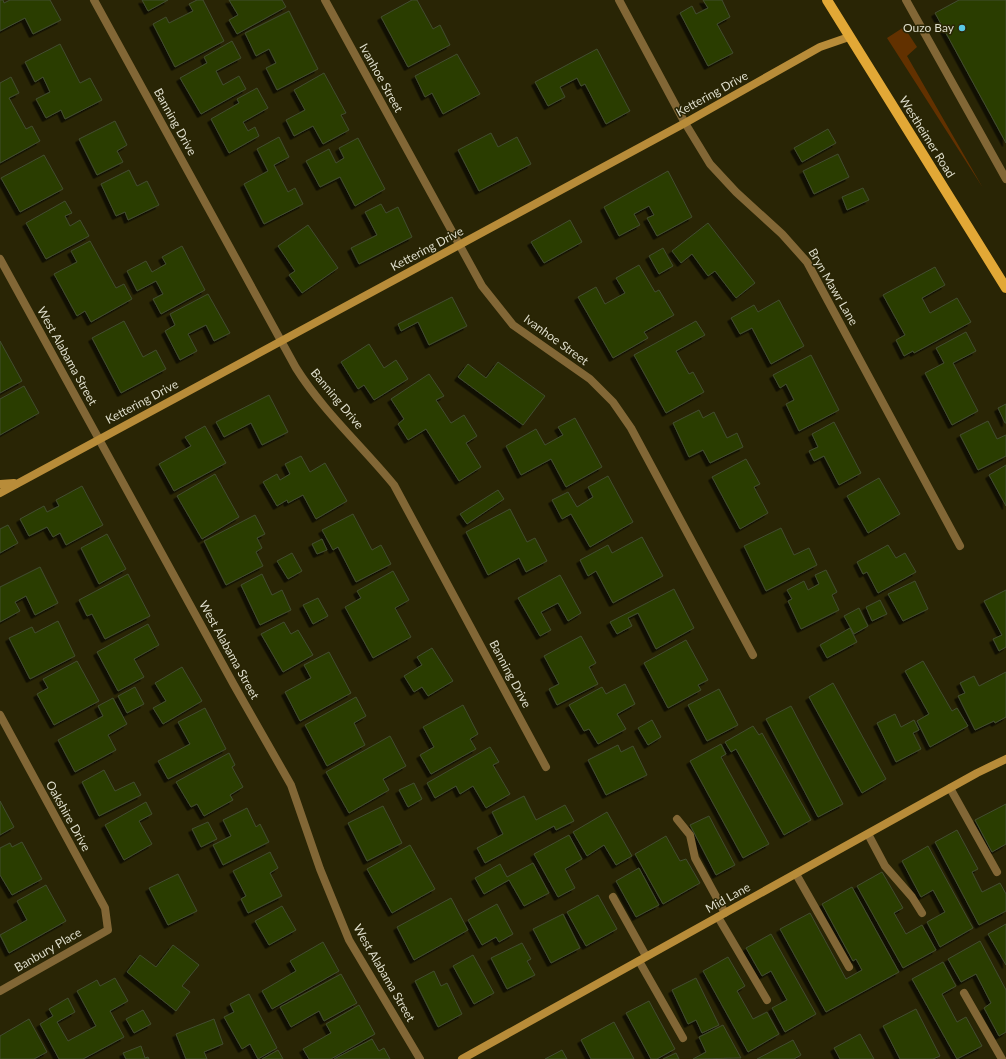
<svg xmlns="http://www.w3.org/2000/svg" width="1006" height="1059" font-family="Lato,sans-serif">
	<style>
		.green { fill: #623100 }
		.building { fill: #2b3c00; stroke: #424d30; filter: url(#shadow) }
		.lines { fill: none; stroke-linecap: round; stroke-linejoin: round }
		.lane { stroke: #826736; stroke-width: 8 }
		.street { stroke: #826736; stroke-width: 8 }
		.secondary { stroke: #b88c39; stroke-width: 8 }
		.primary { stroke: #e2a836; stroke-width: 10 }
		.poi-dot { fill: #59c8e4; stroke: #292505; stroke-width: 1.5 }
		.labels { text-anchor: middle; stroke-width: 3; stroke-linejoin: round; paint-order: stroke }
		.poi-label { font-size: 12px; fill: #deddcb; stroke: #292505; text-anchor: end }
		.street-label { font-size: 12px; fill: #deddcb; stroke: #292505 }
	</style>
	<defs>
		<filter id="shadow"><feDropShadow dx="-3.5" dy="3.5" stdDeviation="0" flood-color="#0009"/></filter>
	</defs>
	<rect width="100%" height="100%" fill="#292505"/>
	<path class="green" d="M904,27L917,47L907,56L983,188L887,38Z"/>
	<path class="building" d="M0,0H3L4,3L10,0H50L61,20L33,34L25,18L0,31Z
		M142,0H168L148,11Z
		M197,0H203L224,41L175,67L153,24L166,17L169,23L193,11L189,4Z
		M229,0H282L286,7L237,34L229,20L238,15Z
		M412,0H417L433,29L440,25L450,45L408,67L381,17Z
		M703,0H722L730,17L717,24L733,53L708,66L680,13L692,6L696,14L708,8Z
		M959,0H1006V143L935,13Z
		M289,11L318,69L277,90L266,68L276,63L269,49L256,56L245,33Z
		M232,41L241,58L216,71L223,85L239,76L246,89L201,114L180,78L207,63L204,57Z
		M60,44L80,83L90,78L102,100L65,119L61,110L46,118L36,99L50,92L43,77L35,82L25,62Z
		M597,49L630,111L606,124L585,84L581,86L577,78L560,87L565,97L548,106L535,82Z
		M457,54L480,94L443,114L432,93L425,97L415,76Z
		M324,73L346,113L341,115L349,130L323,144L313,126L294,136L286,120L305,110L294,90Z
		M11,77L19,93L9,98L26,129L32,126L40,141L0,163V83Z
		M257,88L268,108L243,122L248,131L255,127L259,136L229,153L211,119L239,103L237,99Z
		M115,121L127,145L117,151L123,162L97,175L79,139Z
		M828,129L836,143L802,162L794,148Z
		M491,133L498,147L517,137L531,164L479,191L458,150Z
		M279,137L289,157L274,165L288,192L295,188L303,204L264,224L244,184L268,171L257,149Z
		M358,138L385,189L355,206L340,177L320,187L306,161L329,149L336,163L344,158L339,148Z
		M838,154L849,177L814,194L803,171Z
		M44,155L63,189L20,212L1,178Z
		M129,170L137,186L147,181L159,205L128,220L125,212L116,216L101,184Z
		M668,171L692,217L657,236L647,218L654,215L649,206L634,214L640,225L619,236L604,207Z
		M863,188L869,200L847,210L842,197Z
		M65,201L72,213L65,216L70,226L80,220L89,236L46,259L26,223Z
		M381,204L386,213L398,207L412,237L359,264L351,248L377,235L365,212Z
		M570,220L582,242L544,263L531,242Z
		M708,223L755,283L736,298L715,271L708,276L692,254L681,263L672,251Z
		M308,225L338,268L302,293L289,275L295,271L278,246Z
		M90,241L116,288L124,284L132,299L91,322L85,311L77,316L54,274L77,262L71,251Z
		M182,246L205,290L161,314L153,299L163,294L156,281L137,291L127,271L146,261L152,272L166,264L162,257Z
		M663,248L673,266L659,274L649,256Z
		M639,265L655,292L659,290L674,315L644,332L648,338L613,358L578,297L596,287L605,304L625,293L616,278Z
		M935,267L945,285L922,298L930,313L957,298L971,322L914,353L913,351L904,356L896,340L905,335L883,295Z
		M208,294L230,333L214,341L206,325L188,334L197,351L180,360L165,331L175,325L170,314Z
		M452,297L467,326L429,345L418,322L401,331L398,324Z
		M779,300L804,346L771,364L752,328L740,334L731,318L754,305L758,312Z
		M124,321L143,357L156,350L166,369L121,393L92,338Z
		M696,321L705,335L676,351L689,374L693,372L704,392L666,413L634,355Z
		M966,332L976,351L953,363L978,411L952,425L925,373L944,363L936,348Z
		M0,341L22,381L0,393Z
		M369,344L384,368L396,360L408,379L374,400L364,385L358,389L341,362Z
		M811,355L839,410L799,431L786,404L794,400L786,384L780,388L773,375Z
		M498,362L545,396L523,425L458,377L468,364L486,378Z
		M429,374L444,396L436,400L451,423L464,415L477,436L466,443L481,467L459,481L426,429L408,440L398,424L404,419L391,399Z
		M24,386L39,413L0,435V399Z
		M269,395L288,432L262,445L251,423L224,437L216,422Z
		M1006,404V423H1005L998,408Z
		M699,410L703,418L714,412L727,438L737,433L743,447L710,463L703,450L689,457L673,423Z
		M575,418L602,467L566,487L551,459L521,475L506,446L536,429L545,445L563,435L558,427Z
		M988,421L997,439L1006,435V456L978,470L960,435Z
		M834,422L861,473L839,485L824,456L814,461L809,451L818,447L812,434Z
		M205,426L226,463L174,491L159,464L191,446L185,437Z
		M301,456L310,472L325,463L347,501L316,519L303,495L288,503L287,500L277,506L263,482L277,474L280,480L290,474L285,464Z
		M746,459L760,484L754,487L768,513L740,529L712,477Z
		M1006,465V506L989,475Z
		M215,474L239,517L202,539L177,496Z
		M608,476L633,522L590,547L571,514L562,519L552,500L568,492L577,507L593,497L588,487Z
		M879,478L900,514L868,533L847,496Z
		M82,486L103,525L66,545L60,533L53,537L47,527L29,536L20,519L44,506L47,512L59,506L56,500Z
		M498,490L504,499L467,524L460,514Z
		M510,509L527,542L535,538L547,561L526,572L519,558L488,575L466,532Z
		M353,514L372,550L381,545L391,564L356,582L338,547L333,550L322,530Z
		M255,515L265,534L257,538L262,548L256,552L263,566L226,585L204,541Z
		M8,525L18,543L0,553V529Z
		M781,528L794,555L809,548L817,565L766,591L744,546Z
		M107,534L126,569L99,584L81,548Z
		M642,537L663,576L613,603L596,571L588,576L580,560L608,545L612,553Z
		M322,539L327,550L317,554L312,544Z
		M888,545L896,558L905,553L916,572L878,593L867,572L863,574L857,562Z
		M292,553L302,571L288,579L277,561Z
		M40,567L58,603L35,615L26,596L15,602L20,611L0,622V587Z
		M826,570L837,592L832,595L839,610L801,629L788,601L792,599L787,590L804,581L808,590L819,584L815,575Z
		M393,571L409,600L395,608L411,637L373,658L345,607L361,598L357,591Z
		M128,574L150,616L105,639L92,614L87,616L79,600Z
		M262,574L272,595L282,590L291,610L260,625L241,585Z
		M560,575L581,613L568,621L558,603L541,612L551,630L540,636L518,598Z
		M915,581L928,609L903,621L888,594Z
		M674,589L694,628L656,649L638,613L628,618L632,626L617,634L610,622Z
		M1006,590V647L999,651L993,639L1002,635L984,601Z
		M318,598L328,616L313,624L303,605Z
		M880,600L887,614L872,621L866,607Z
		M859,608L868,626L854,634L844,616Z
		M58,621L75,656L30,679L9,638L32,627L35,633Z
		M284,622L291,634L298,630L313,655L283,672L261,634Z
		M148,624L159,645L134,659L144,677L118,691L97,652Z
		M850,628L857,642L827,658L820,645Z
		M581,636L596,663L589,667L598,684L557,705L549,689L559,684L544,656Z
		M686,640L708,680L698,685L701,690L668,708L644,663Z
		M432,648L453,681L428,696L422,687L414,692L404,676L422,665L417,657Z
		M329,652L351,693L300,721L285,692L311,678L304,665Z
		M77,661L99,701L54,725L37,694L48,688L43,679Z
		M923,661L952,711L957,708L968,726L930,747L917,721L929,714L905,671Z
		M182,667L202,701L163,724L153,708L166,701L155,683Z
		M1006,672V717L995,723L994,721L975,730L958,696L965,693L960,683L974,676L979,686Z
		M833,683L886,779L862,793L809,697Z
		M625,684L635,704L617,714L626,729L598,744L589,729L584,731L569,705L602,687L606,694Z
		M135,687L144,704L127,713L118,696Z
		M719,689L738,725L707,741L688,705Z
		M356,697L366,716L354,723L365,745L327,766L305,725Z
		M113,698L127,724L108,735L116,750L75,772L58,740L103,716L98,706Z
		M463,705L478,734L470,739L476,749L431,774L420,755L434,747L423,727Z
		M791,706L843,804L818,817L766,719Z
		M205,708L226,749L168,779L158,761L190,744L178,722Z
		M895,714L901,727L914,720L919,730L913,733L921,749L896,762L877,723Z
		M652,720L661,737L648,745L638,728Z
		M753,726L759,735L762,733L811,820L784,835L736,749L731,752L725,742Z
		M390,736L406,766L383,779L389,790L349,813L326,772Z
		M721,744L726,754L721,757L769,844L743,858L690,761Z
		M618,745L621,752L633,746L647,775L606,795L588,760Z
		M490,747L499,762L493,765L510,794L486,808L473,786L460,794L456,786L435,798L427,783Z
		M229,753L235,765L232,767L243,787L230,795L233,800L204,816L197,804L191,807L176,782Z
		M104,770L115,791L134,782L141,795L99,816L82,782Z
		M414,783L422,799L408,807L399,790Z
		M524,796L536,820L565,805L574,821L556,830L554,826L485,863L477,848L503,834L492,812Z
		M0,801L14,827L0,835Z
		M146,802L152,814L139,821L152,844L124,860L105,825Z
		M1006,804V844L992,852L975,820Z
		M383,806L402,843L367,861L348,823Z
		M247,808L256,827L260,824L269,842L223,865L213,845L231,836L223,820Z
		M607,812L632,856L616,865L604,845L587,856L573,832Z
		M709,816L735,865L716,875L690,825Z
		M208,822L217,839L201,847L192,829Z
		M957,830L978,869L972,872L982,892L1000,883L1006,894V911L979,925L935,842Z
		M569,835L582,859L565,869L575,888L558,897L534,854Z
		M666,836L680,861L686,859L700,883L663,904L635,854Z
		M22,842L42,879L12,895L0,875V848L10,843L12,847Z
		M410,845L435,889L392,913L367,869Z
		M928,846L973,928L940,947L927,922L945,912L933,890L921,897L902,861Z
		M270,852L278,868L270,873L282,896L248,913L241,899L246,896L233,871Z
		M533,863L549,893L524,906L509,880L484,894L475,878L500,864L507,877Z
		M639,868L659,905L636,917L616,881Z
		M882,872L903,908L894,913L906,934L922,925L936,950L903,968L857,886Z
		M178,874L197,911L168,925L149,888Z
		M46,885L66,921L9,953L0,935L27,920L17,901Z
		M852,887L899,972L826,1012L780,929L810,913L846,979L862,970L856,959L853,961L822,904Z
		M598,895L617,929L586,946L567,912Z
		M451,898L468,930L414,960L397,927Z
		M497,904L513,934L499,942L496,937L482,945L468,920Z
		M282,906L296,930L269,945L255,921Z
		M563,914L580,948L551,963L533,929Z
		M1006,924V965L988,934Z
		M771,934L816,1014L785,1032L772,1008L787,1000L771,971L762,976L746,948Z
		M980,941L1006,990V1032L999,1036L984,1008L991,1003L976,974L961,982L948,959Z
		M323,942L339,971L272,1009L262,991L296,971L290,961Z
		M522,943L531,959L527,961L535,975L507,989L491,958Z
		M173,945L199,965L182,986L190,992L176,1011L127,972L140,955L156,967Z
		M473,955L494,993L474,1004L453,966Z
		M728,957L745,986L737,991L753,1019L767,1012L779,1034L748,1052L703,971Z
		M943,962L956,986L942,994L957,1022L966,1017L982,1046L957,1059L912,979Z
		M434,971L441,986L447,983L462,1014L438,1027L415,981Z
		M341,974L357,1003L324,1021L319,1011L291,1027L280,1007Z
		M115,978L128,1001L110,1011L124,1037L83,1059H59L40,1024L53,1016L49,1009L68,998L75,1012L57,1022L68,1041L96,1026L77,991L97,980L100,986Z
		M696,978L719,1025L702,1033L696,1020L688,1024L672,990Z
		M249,994L277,1048L258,1059L250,1044L242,1049L224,1017L234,1012L230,1004Z
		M649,1001L675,1049L657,1059H651L626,1013Z
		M359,1005L375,1034L331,1059H309L303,1049L331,1033L326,1024Z
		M916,1009L940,1056L933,1059H900L883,1026Z
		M143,1010L151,1024L134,1033L126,1019Z
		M29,1019L47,1052L34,1059H0V1036Z
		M214,1019L223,1044L204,1052L207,1059H186L176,1034Z
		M614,1022L634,1059H591L581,1040Z
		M723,1025L741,1058L693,1059L706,1052L699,1037Z
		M860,1034L874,1059H840L834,1048Z
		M372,1039L379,1051L384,1048L390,1059H334Z
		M793,1040L801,1055L794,1059H757Z
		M141,1046L145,1058L148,1057L149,1059H126L123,1053Z
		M278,1050L283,1059H262Z
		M562,1050L567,1059H545Z
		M676,1053L679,1059H663Z"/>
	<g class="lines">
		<path class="lane" d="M906,0L1006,179
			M950,788L997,872
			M677,819L690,835L695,858L725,913
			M868,834L885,866L912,897L922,913
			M796,874L849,967
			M613,897L646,956
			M718,917L767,1000
			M639,961L683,1038
			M964,993L1002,1059"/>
		<path class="street" d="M94,0L296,368C323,411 362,446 394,485L546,767
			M325,0L482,286L513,325L590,379L613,402L631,428L753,655
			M619,0L685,123L710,164L736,192L782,234L807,262L960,546
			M0,259L234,685L291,785L320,869L349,940L420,1059
			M0,715L105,908L108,930L0,991"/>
		<path class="secondary" d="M0,484L14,483
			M0,493L685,123L820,47L849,37
			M462,1059L977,773L1006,759"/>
		<path class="primary" d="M827,0L1006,288"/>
	</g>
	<circle class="poi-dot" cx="962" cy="28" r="4"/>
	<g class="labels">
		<g class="poi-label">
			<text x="954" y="32">Ouzo Bay</text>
		</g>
		<g class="street-label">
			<text transform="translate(381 78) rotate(61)" y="4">Ivanhoe Street</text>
			<text transform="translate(712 94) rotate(-29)" y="4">Kettering Drive</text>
			<text transform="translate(175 122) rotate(61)" y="4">Banning Drive</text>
			<text transform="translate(927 137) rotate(58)" y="4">Westheimer Road</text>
			<text transform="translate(427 249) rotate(-28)" y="4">Kettering Drive</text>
			<text transform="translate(833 287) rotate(60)" y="4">Bryn Mawr Lane</text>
			<text transform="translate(556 340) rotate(36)" y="4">Ivanhoe Street</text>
			<text transform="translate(67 356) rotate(61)" y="4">West Alabama Street</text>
			<text transform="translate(337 399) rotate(50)" y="4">Banning Drive</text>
			<text transform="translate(142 402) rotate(-28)" y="4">Kettering Drive</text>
			<text transform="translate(229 650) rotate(61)" y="4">West Alabama Street</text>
			<text transform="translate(510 674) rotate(62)" y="4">Banning Drive</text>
			<text transform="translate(68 816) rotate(61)" y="4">Oakshire Drive</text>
			<text transform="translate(728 898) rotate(-29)" y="4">Mid Lane</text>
			<text transform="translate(48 950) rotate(-30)" y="4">Banbury Place</text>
			<text transform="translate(384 973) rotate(60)" y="4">West Alabama Street</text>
		</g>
	</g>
</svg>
